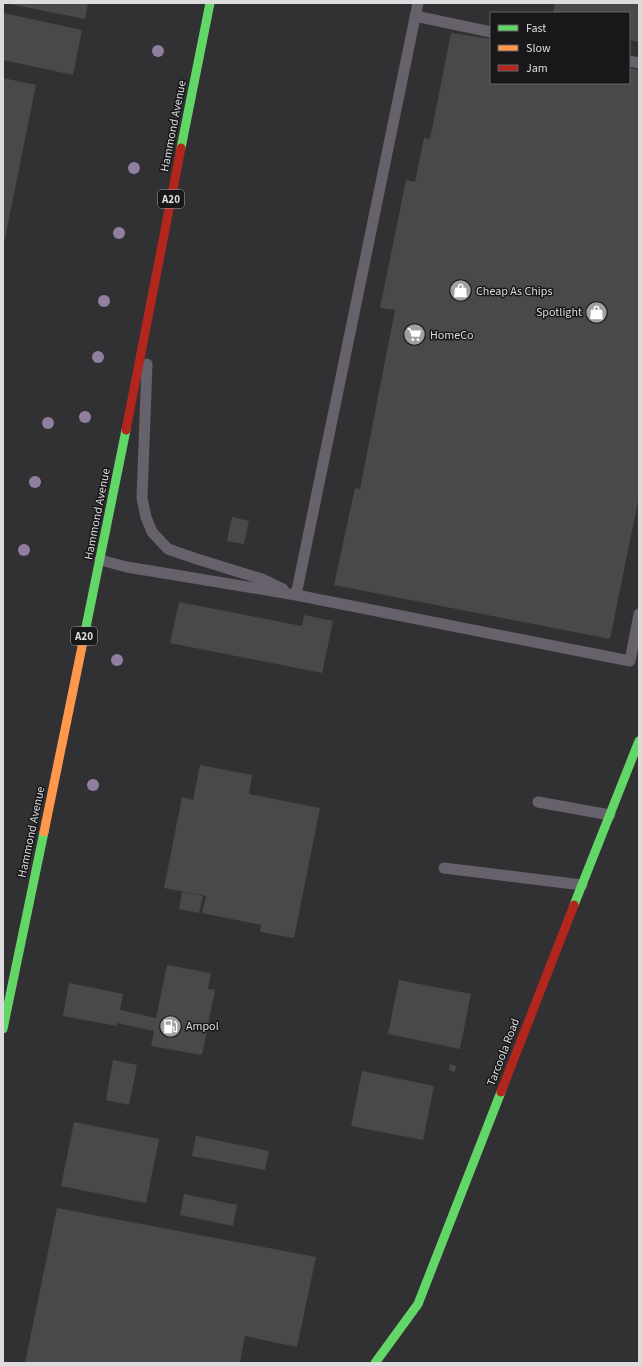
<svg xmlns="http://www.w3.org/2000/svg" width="642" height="1366" font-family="'Source Sans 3',sans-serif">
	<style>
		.building { fill: #4a494a }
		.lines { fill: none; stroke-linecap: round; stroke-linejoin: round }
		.lane { stroke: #66616a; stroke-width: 11 }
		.fast { stroke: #63d668; stroke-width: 9 }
		.slow { stroke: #ff974d; stroke-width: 9 }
		.jam { stroke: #b3261e; stroke-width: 9 }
		.tree { fill: #907f9e }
		.labels { text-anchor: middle; stroke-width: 3; stroke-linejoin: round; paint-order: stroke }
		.shield { fill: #181719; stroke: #a2a0a3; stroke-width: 1 }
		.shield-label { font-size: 11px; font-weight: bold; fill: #dddbde }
		.street-label { font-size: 12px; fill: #dddbde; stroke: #181719 }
		.poi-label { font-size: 12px; fill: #dddbde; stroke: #181719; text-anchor: start }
	</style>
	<rect width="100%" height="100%" fill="#313032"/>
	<path class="building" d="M5,3H88L85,19Z
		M555,3H639V42L629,40V13H553Z
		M3,13L82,30L73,75L3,60Z
		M451,33L491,39V83H629V68L639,70V496L610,639L334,585L355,488L360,489L395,310L380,308L406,180L415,182L424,138L430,139Z
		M3,78L36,85L4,243L3,242Z
		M232,517L249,521L244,544L227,541Z
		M179,602L302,626L304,615L333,621L322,673L170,643Z
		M200,765L252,775L249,794L320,808L294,938L260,932L261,925L202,913L206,896L164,888L182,797L193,800Z
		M182,892L203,896L199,913L179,909Z
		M167,965L211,973L208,989L215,990L202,1055L151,1046L154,1031L117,1023V1026L63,1016L69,983L123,994L120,1010L156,1018Z
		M399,980L471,994L460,1049L388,1034Z
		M113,1060L137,1065L129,1105L106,1100Z
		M450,1064L456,1066L455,1072L449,1070Z
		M362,1071L434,1086L423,1140L351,1126Z
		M74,1122L159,1139L146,1203L61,1186Z
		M196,1136L269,1151L265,1170L192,1156Z
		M184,1194L237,1205L233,1226L180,1215Z
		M57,1208L316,1257L297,1347L245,1336L240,1363H25Z"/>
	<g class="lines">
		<path class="lane" d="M415,16L491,32
			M629,61L639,63
			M147,364L142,498L146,517L152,532L168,549L197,559L262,579L283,589
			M100,560L127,567L296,595L630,661L639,614
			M296,595L418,3
			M538,802L610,815
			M444,868L582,885"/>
		<path class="fast" d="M181,148L210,3
			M84,637L126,430
			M574,905L639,741
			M3,1029L44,832
			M375,1363L418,1304L501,1092"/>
		<path class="slow" d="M44,832L84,637"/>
		<path class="jam" d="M126,430L181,148
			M501,1092L574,905"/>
	</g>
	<g class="tree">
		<circle cx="158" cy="51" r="6"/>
		<circle cx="134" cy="168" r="6"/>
		<circle cx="119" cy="233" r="6"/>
		<circle cx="104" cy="301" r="6"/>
		<circle cx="98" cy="357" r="6"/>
		<circle cx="85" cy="417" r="6"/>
		<circle cx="48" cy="423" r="6"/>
		<circle cx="35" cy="482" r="6"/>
		<circle cx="24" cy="550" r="6"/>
		<circle cx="117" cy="660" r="6"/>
		<circle cx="93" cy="785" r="6"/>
	</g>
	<defs>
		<symbol id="shop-disc" viewBox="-11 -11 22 22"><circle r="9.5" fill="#a19fa2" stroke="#181719"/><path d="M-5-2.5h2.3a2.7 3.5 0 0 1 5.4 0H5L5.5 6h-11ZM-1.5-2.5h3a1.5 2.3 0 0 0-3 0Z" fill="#fff"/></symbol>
		<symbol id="supermarket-disc" viewBox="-11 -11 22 22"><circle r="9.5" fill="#a19fa2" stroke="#181719"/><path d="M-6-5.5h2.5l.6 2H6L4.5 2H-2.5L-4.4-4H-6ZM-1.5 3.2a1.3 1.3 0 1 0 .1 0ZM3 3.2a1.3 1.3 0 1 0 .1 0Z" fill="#fff"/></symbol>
		<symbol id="fuel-disc" viewBox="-11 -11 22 22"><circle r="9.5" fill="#a19fa2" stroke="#181719"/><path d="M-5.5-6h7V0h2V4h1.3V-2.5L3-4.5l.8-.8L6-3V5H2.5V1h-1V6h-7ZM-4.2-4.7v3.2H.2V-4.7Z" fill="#fff"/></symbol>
	</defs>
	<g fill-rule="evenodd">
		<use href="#shop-disc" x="448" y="278" width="25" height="25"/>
		<use href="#shop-disc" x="584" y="300" width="25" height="25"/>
		<use href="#supermarket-disc" x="402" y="322" width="25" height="25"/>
		<use href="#fuel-disc" x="158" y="1014" width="25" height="25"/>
	</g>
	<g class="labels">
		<g class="shield">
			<rect x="158" y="190" width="26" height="18" rx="3"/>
			<rect x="71" y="627" width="26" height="18" rx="3"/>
		</g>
		<g class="shield-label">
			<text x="171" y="203">A20</text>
			<text x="84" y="640">A20</text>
		</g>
		<g class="street-label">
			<text transform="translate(173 126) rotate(-79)" y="4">Hammond Avenue</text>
			<text transform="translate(97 514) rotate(-79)" y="4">Hammond Avenue</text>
			<text transform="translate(31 832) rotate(-78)" y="4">Hammond Avenue</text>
			<text transform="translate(503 1052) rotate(-69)" y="4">Tarcoola Road</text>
		</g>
		<g class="poi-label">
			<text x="476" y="295">Cheap As Chips</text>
			<text x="582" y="316" text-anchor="end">Spotlight</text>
			<text x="430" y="339">HomeCo</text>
			<text x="186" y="1030">Ampol</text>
		</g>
	</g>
	<rect width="642" height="1366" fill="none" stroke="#dddbde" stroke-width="8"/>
	<rect x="490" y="12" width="140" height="72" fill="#181719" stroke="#676568"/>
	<rect x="498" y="25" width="20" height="6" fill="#63d668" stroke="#676568"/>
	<text x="526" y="32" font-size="12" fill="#dddbde">Fast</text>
	<rect x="498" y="45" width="20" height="6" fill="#ff974d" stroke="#676568"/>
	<text x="526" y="52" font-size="12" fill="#dddbde">Slow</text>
	<rect x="498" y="65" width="20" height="6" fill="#b3261e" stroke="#676568"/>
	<text x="526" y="72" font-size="12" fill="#dddbde">Jam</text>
</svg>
